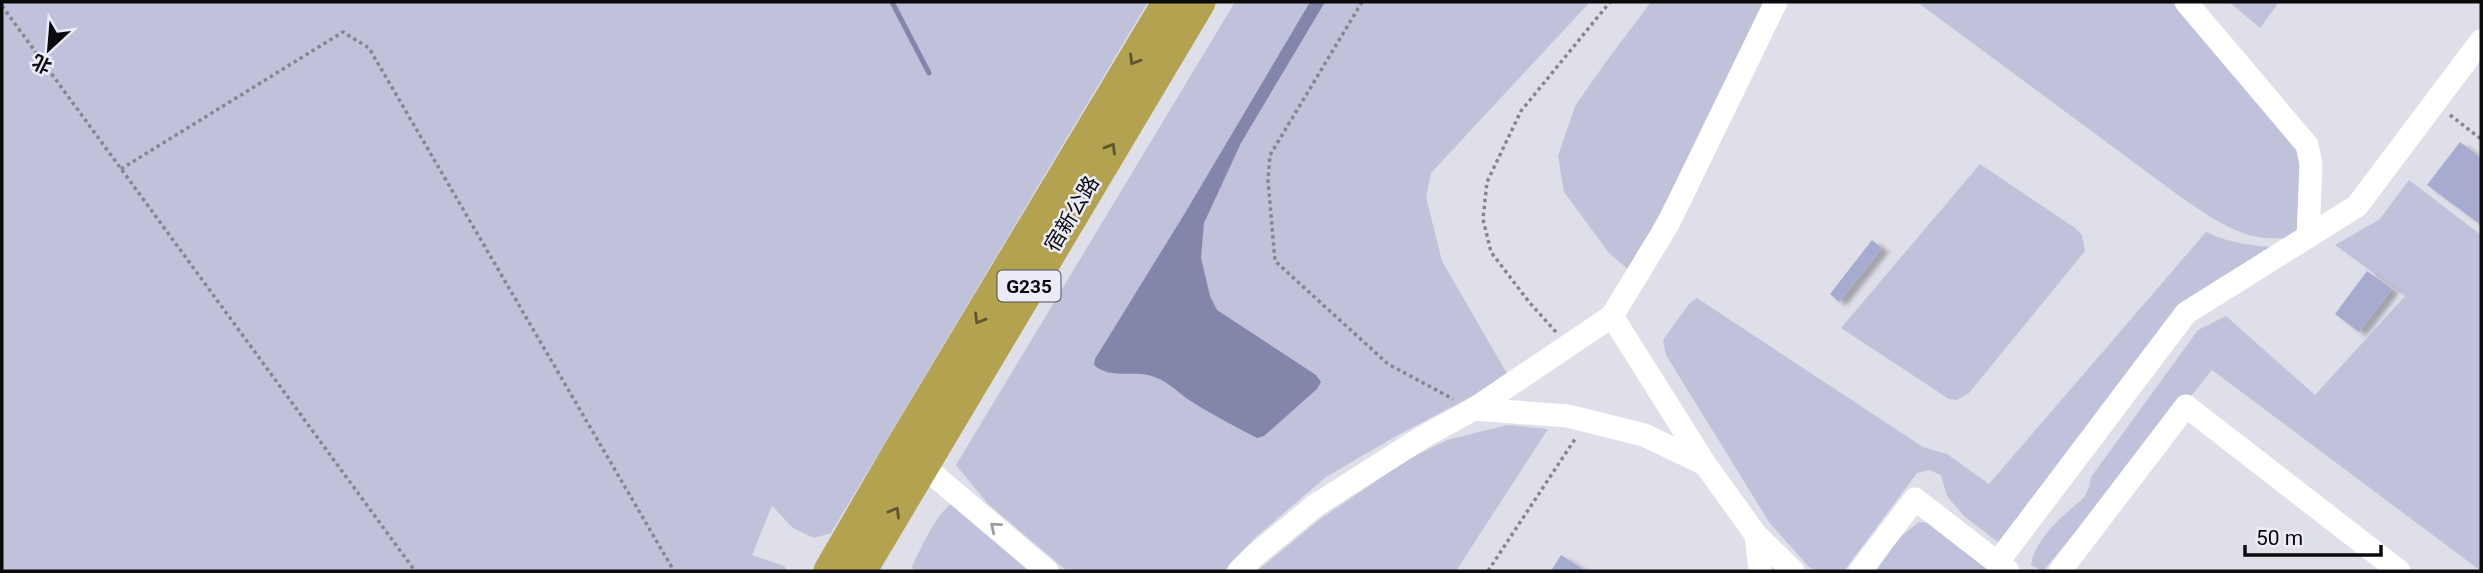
<svg xmlns="http://www.w3.org/2000/svg" width="2483" height="573" font-family="Roboto,'Noto Sans SC',sans-serif">
	<style>
		.green { fill: #c0c2db }
		.water { fill: #8386aa }
		.lines { fill: none; stroke-linecap: round; stroke-linejoin: round }
		.stream { stroke: #8386aa; stroke-width: 5 }
		.building { fill: #a8abd0; filter: url(#shadow) }
		.path { stroke: #86878e; stroke-width: 3.5; stroke-dasharray: 3.5 3.5; stroke-linecap: butt }
		.minor { stroke: #fff; stroke-width: 23 }
		.highway { stroke: #b3a24f; stroke-width: 33 }
		.oneway { stroke: #5f562e }
		.oneway2 { stroke: #9d9d9f }
		.labels { text-anchor: middle; stroke-width: 5; stroke-linejoin: round; paint-order: stroke }
		.shield { fill: #ebecf7; stroke: #4e4e54; stroke-width: 2 }
		.shield-label { font-size: 19px; font-weight: bold; fill: #0b0b0e }
		.street-label { font-size: 21px; fill: #0b0b0e; stroke: #ebecf7 }
	</style>
	<defs>
		<filter id="shadow"><feDropShadow dx="7" dy="4" stdDeviation="2" flood-color="#0004"/></filter>
	</defs>
	<rect width="100%" height="100%" fill="#dedfe9"/>
	<path class="green" d="M2,2H1148L831,533L814,538L793,528L772,506L752,555L784,566L788,571H2Z
		M1235,2H1590L1431,173L1426,197L1442,261L1509,377L1398,435L1326,477L1257,536L1224,571H1067L988,504L956,465Z
		M1651,2H1767L1700,139L1629,270L1609,253L1564,192L1558,156L1575,106L1605,63Z
		M1917,2H2177L2300,149L2298,232L2291,239C2276,238 2260,239 2246,234C2223,227 2202,211 2182,198Z
		M2229,2H2279L2260,28Z
		M1980,164L2075,228L2082,235L2085,251L1969,393L1957,400L1949,399L1841,328Z
		M2409,180L2481,235V571L2212,370L2089,523L2079,528L2043,571L2031,565C2033,547 2051,527 2064,515C2079,501 2088,500 2091,477L2198,330L2226,316L2315,395L2405,296L2335,245L2380,219Z
		M2206,232C2231,244 2255,246 2282,248L2183,307L2003,546L1964,516L1947,496L1941,475L1929,470L1917,473L1844,571H1817L1809,567L1769,522L1666,355L1663,340L1689,304L1697,298L1923,447L1947,454L1989,484Z
		M1507,425L1548,429L1456,571H1257L1319,520L1407,460L1447,440Z
		M954,503L1039,571H914L912,567C919,552 939,507 954,503Z
		M1919,522L1933,523L1996,571H1876L1899,538Z"/>
	<path class="water" d="M1310,2H1325L1241,143L1204,223L1201,258L1210,296L1217,310L1316,375L1321,382L1317,389L1264,436L1257,438C1234,426 1211,414 1189,400C1179,393 1169,383 1157,378C1137,368 1112,381 1094,365L1095,359L1185,213Z"/>
	<g class="lines">
		<path class="stream" d="M892,2L929,73"/>
	</g>
	<path class="building" d="M2460,142L2481,158V225L2427,185Z
		M1872,240L1882,248L1839,302L1830,294Z
		M2367,271L2392,289L2359,332L2335,314Z
		M1561,555L1586,571H1551Z"/>
	<g class="lines">
		<path class="path" d="M1362,2L1270,155L1268,180L1275,261L1388,364L1453,399
			M2,6L415,571
			M2450,115L2481,139
			M121,169L343,32L369,48L674,571
			M1556,332L1529,302L1491,252L1483,219L1487,182L1521,111L1610,2
			M1488,571L1575,439"/>
		<path class="minor" d="M2186,2L2307,145L2311,164L2308,237
			M1612,316L1705,464L1756,535L1793,571
			M1474,409L1568,416L1644,435L1705,464
			M922,465L1047,571
			M1756,535L1760,571
			M1997,563L2186,313L2357,206L2481,41
			M1239,571L1254,556L1316,505L1423,437L1474,409L1612,316L1668,224L1776,2
			M1860,571L1915,499L2008,571
			M2060,571L2186,406L2399,571"/>
		<path class="highway" d="M830,571L899,452L1169,2
			M860,571L1199,2"/>
	</g>
	<defs><path id="oneway-chevron" d="M-2-3.5L2.5 0L-2 3.5" fill="none" stroke-width="1.6" stroke-linecap="round" stroke-linejoin="round" transform="scale(1.75)"/></defs>
	<g class="oneway">
		<use href="#oneway-chevron" transform="translate(1134 60) rotate(121)"/>
		<use href="#oneway-chevron" transform="translate(1111 148) rotate(-59)"/>
		<use href="#oneway-chevron" transform="translate(979 319) rotate(121)"/>
		<use href="#oneway-chevron" transform="translate(895 512) rotate(-60)"/>
	</g>
	<use class="oneway2" href="#oneway-chevron" transform="translate(995 527) rotate(-140)"/>
	<g class="labels">
		<rect class="shield" x="997.5" y="270.5" width="63" height="31" rx="5"/>
		<g class="shield-label">
			<text x="1029" y="293">G235</text>
		</g>
		<g class="street-label">
			<text transform="translate(1072 214) rotate(-59)" y="7">宿新公路</text>
		</g>
	</g>
	<rect width="2483" height="573" fill="none" stroke="#0b0b0e" stroke-width="7"/>
	<g transform="translate(49 49) rotate(206)" stroke="#ebecf7" stroke-width="5" paint-order="stroke">
	<path d="M0-5L12 26L0 18L-12 26Z" fill="#0b0b0e"/>
	<text y="-10" font-size="19" font-weight="bold" text-anchor="middle" fill="#0b0b0e">北</text>
	</g>
	<path d="M2245 545v10h136v-10" fill="none" stroke="#0b0b0e" stroke-width="3.5"/>
	<text x="2256" y="545" font-size="21" fill="#0b0b0e" stroke="#ebecf7" stroke-width="5" paint-order="stroke">50 m</text>
</svg>
